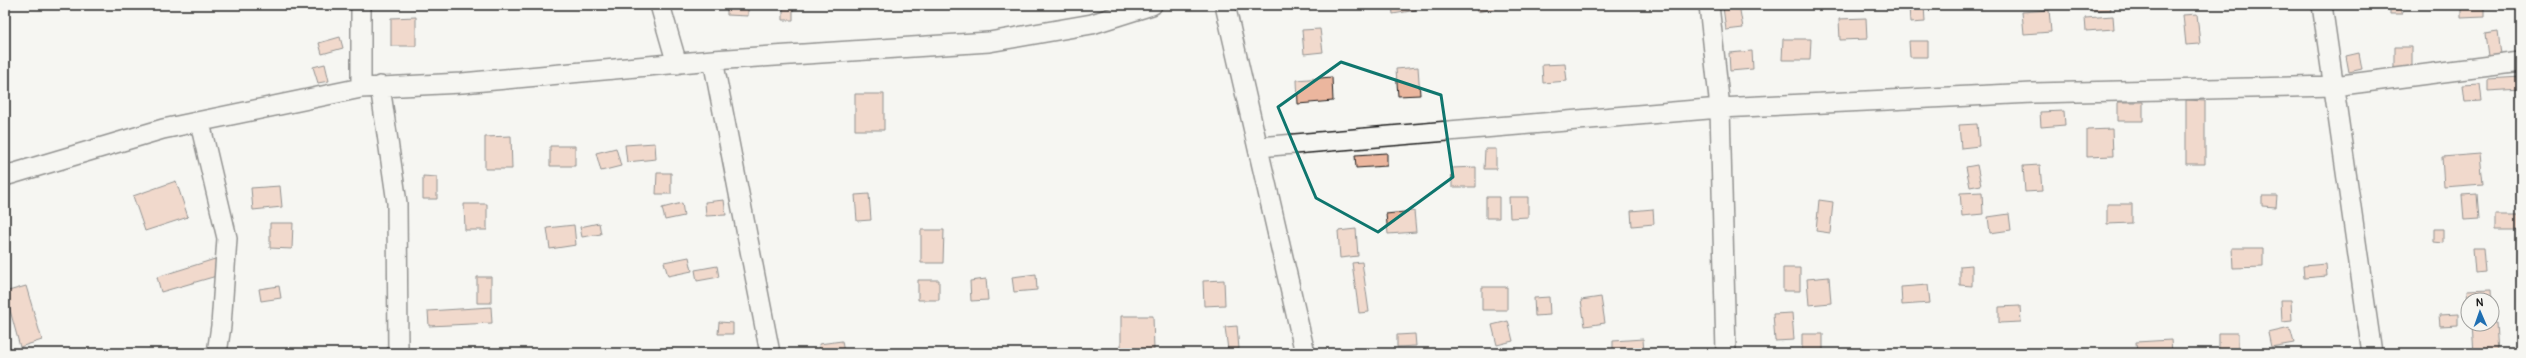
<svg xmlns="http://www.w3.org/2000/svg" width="2526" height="358" font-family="Pangolin,sans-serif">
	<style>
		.building { fill: #ebb69e; stroke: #1c1c1c }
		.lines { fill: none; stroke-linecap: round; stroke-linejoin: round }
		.street-casing { stroke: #1c1c1c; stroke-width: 22 }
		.street { stroke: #f6f6f2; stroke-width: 19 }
		.marked { fill: none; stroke: #0f766e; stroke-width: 3; stroke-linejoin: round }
	</style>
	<rect width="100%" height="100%" fill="#f6f6f2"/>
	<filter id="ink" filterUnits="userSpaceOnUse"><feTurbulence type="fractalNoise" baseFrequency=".025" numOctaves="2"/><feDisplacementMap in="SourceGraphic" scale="8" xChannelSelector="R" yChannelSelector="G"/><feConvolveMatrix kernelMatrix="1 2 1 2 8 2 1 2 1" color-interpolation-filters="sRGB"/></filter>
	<g filter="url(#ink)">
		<path class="building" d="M727,5H748V16L727,15Z
			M783,5H793V20H783Z
			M1392,5H1416V10L1393,14Z
			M1475,5H1509V6L1477,12Z
			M1739,5L1743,28L1726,30L1723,7Z
			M1909,5H1924L1925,22L1910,23Z
			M2091,5H2110L2111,10L2091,11Z
			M2390,5H2402V14H2390Z
			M2461,5H2484V17L2461,18Z
			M2049,10L2051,32L2024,34L2022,12Z
			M2197,14L2200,44L2186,45L2183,15Z
			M2113,16L2114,29L2086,31L2085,18Z
			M416,17V46H391V18Z
			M1866,18L1867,39L1840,40L1839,19Z
			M1320,29L1323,52L1304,54L1302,30Z
			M2498,32L2501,55L2488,56L2485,34Z
			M340,37L343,48L322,54L319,43Z
			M1783,39H1811L1810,60H1782Z
			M1909,41H1928V57H1910Z
			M2394,47H2412V68H2394Z
			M1752,51L1753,69L1730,71L1729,53Z
			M2359,53L2362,69L2349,72L2346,56Z
			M325,64L329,81L318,83L313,67Z
			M1565,64L1567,81L1543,83L1542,65Z
			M1418,67L1420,95L1398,96L1396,69Z
			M1332,77L1333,101L1298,104L1297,80Z
			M2521,77V89L2488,91V79Z
			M2480,84L2482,101L2465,102L2463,85Z
			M855,94H884V130H855Z
			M2186,100L2205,101V164H2186Z
			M2118,102H2143V121H2118Z
			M2064,111L2065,125L2041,127L2040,112Z
			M1977,124L1979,146L1961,148L1959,125Z
			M2112,129L2113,156L2087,157V130Z
			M511,136L512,169H485V137Z
			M655,143L656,159L627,162L625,145Z
			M550,146H575V166H550Z
			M616,148L621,166L601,171L596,153Z
			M1485,149H1496V169H1484Z
			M1387,153V166L1356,168L1355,155Z
			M2480,154L2483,184L2444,187L2442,157Z
			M1977,165L1981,185L1970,187L1966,167Z
			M2040,165L2042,191L2025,192L2023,166Z
			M1476,167V187H1452V168Z
			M657,173H671V194H656Z
			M423,176L437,177V199H423Z
			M176,181L188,217L145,231L133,196Z
			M280,186L282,207L253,210L251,188Z
			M1982,192L1983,214L1962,216L1960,193Z
			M869,194L871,220L857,221L855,195Z
			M2477,194L2479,219L2464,220L2462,195Z
			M2262,196H2277L2276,207L2262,206Z
			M1486,197H1499V218H1486Z
			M1509,197H1528V217L1510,218Z
			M724,200L726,215L706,216L705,202Z
			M1819,200L1833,202L1830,233L1816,231Z
			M682,203L684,216L665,220L662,208Z
			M464,204H487V230H465Z
			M2107,204H2132V223L2107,224Z
			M1653,209L1654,224L1632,226L1631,211Z
			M1414,211L1416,232L1388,234L1386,214Z
			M2009,214L2011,230L1990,233L1988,217Z
			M2495,215H2520V230H2495Z
			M270,223H293L292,249L270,248Z
			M599,223L601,234L582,237L580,227Z
			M574,225L576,245L550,249L547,228Z
			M1356,229L1358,256L1340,258L1338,231Z
			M2434,229H2443V243L2434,242Z
			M921,230H944L943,263H921Z
			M2232,248H2263V267L2233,268Z
			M2473,248H2483L2485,272L2475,273Z
			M689,257L692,271L668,276L664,262Z
			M215,259L220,275L161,292L157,277Z
			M1362,262L1369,312L1359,313L1352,263Z
			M2326,264L2327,276L2304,278L2303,266Z
			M1972,265V286L1960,285V266Z
			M717,266L719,277L697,281L695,270Z
			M1783,268H1800V291H1783Z
			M1036,274L1037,290L1014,292L1012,277Z
			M477,277H491V303H477Z
			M1829,277L1831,303L1809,305L1807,279Z
			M986,279L988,300L971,301L970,281Z
			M918,280H939V300H918Z
			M1224,280L1225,305L1204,306L1203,281Z
			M1928,285L1930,303L1902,305L1901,287Z
			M26,286L42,340L20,347L5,292Z
			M279,286L281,298L261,301L259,289Z
			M1482,287H1507V310H1482Z
			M2492,289L2493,308L2492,300L2468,302L2467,290Z
			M1549,297L1550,315L1535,316L1534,298Z
			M1601,297L1605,323L1585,326L1581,300Z
			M2281,300H2291L2292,321L2282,322Z
			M2020,306L2021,322L1999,323V307Z
			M491,307L492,323L429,326L428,311Z
			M1792,313L1794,340L1775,341L1773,314Z
			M2458,314V325L2440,326L2439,315Z
			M1121,316H1153L1154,350L1121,351Z
			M1508,321L1513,341L1497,345L1492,325Z
			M719,322L733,323V334H718Z
			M2496,323L2498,353H2474L2472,325Z
			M1237,326L1239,349L1228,350L1225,327Z
			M2290,328L2294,343L2271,347L2268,333Z
			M2219,333H2238V353H2219Z
			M1415,334L1416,346L1397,347V335Z
			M1802,334H1823V353H1802Z
			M1643,339L1644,353H1613V341Z
			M2171,340L2172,353H2137L2136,342Z
			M842,341L844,353H820L819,344Z"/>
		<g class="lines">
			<defs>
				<path id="street" d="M361,5V88
					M660,5L677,64
					M1225,5L1305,353
					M1709,5L1720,108L1726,353
					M2322,5L2372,353
					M713,60L770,353
					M380,86L397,203L398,353
					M200,123L227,238L221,326L217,353
					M1259,147L1720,108L2033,93L2334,86L2521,62
					M5,176L163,129L361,88L462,83L713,60L989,42L1092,24L1152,5"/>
			</defs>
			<use href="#street" class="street-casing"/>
			<use href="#street" class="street"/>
		</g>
	</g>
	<path d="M0 0H2526V358H0ZM1341,62L1441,95L1453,177L1378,232L1316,198L1278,107Z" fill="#f6f6f2" fill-opacity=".55" fill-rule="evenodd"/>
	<path class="marked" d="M1341,62L1441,95L1453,177L1378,232L1316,198L1278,107Z"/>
	<rect width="2526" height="358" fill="none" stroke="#f6f6f2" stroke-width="20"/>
	<rect x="10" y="10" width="2506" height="338" fill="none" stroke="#1c1c1c" stroke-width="1.5" filter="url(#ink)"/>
	<g transform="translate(2480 312) rotate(358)"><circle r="19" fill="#f6f6f2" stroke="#9f9f9c"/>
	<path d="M0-3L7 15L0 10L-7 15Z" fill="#1f6fb2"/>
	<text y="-6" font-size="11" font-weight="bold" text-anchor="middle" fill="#1c1c1c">N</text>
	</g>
</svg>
